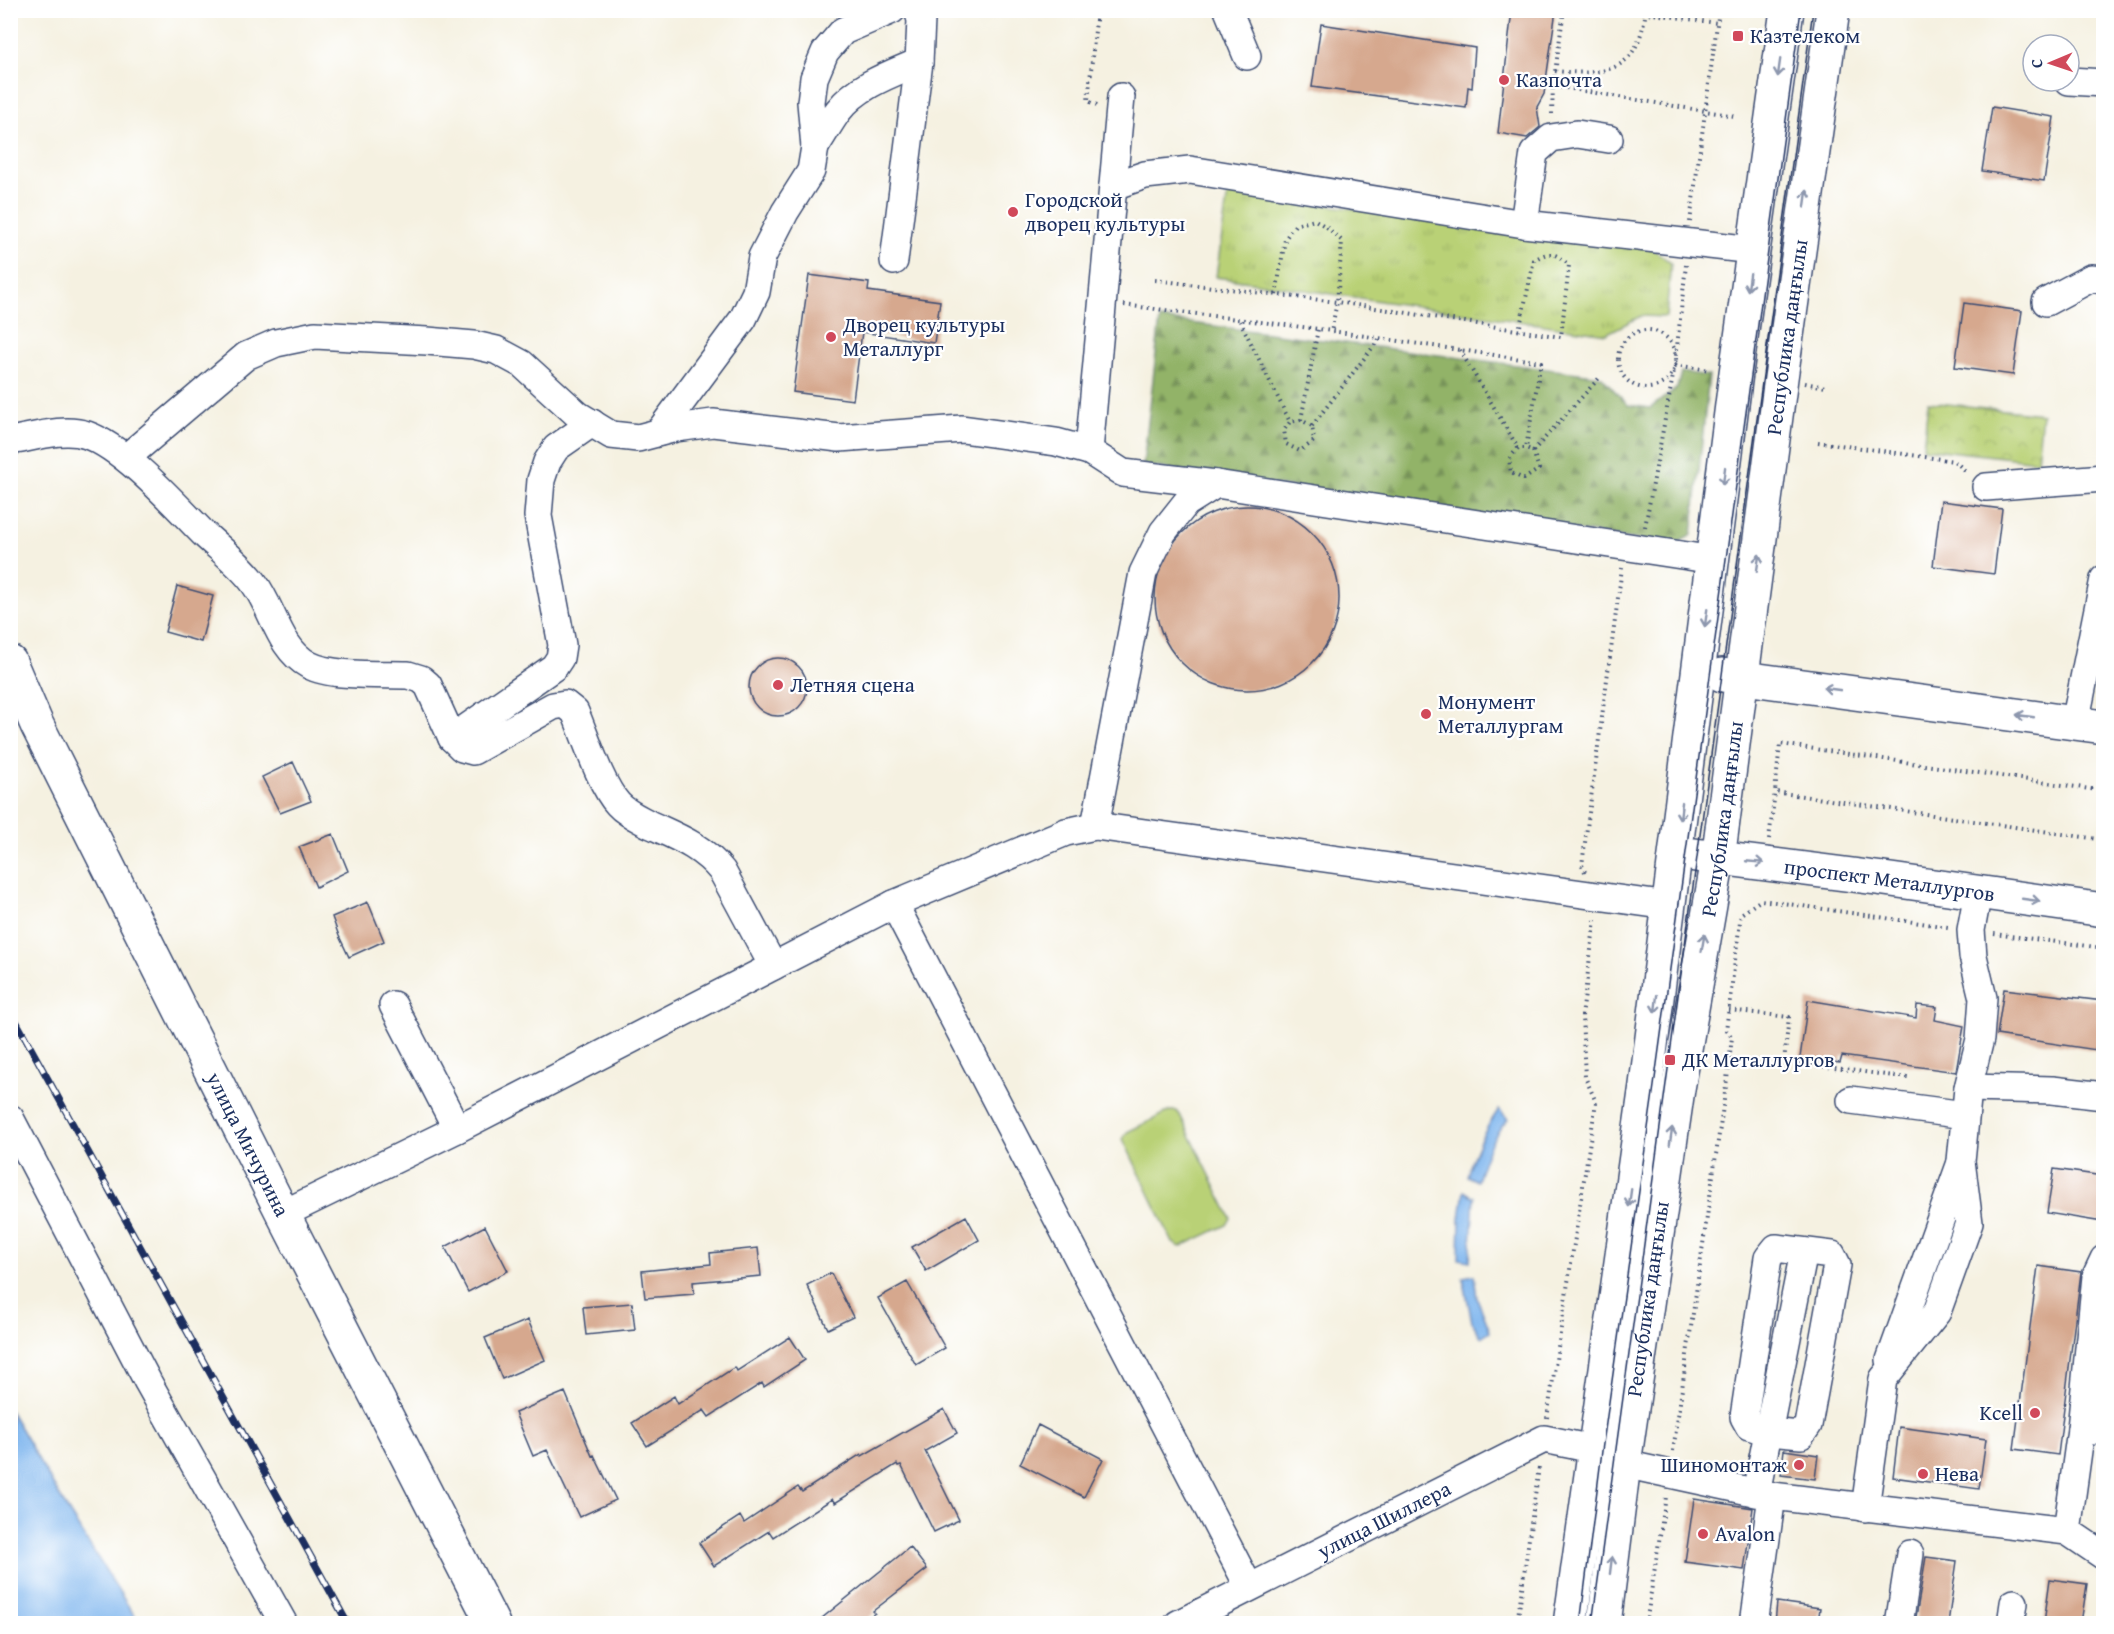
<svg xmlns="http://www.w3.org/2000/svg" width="2114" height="1634" font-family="'Gentium Book Plus',serif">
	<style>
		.grass { fill: url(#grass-tufts); stroke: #6a806a; stroke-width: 1.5 }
		.forest { fill: url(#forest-firs); stroke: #567162; stroke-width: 1.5 }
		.park { fill: url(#park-crowns); stroke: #6a806a; stroke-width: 1.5 }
		.garden { fill: #b9d176; stroke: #6a806a; stroke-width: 1.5 }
		.water { fill: #7fb6ee; stroke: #4d72a6; stroke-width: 1.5 }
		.building { fill: #d6a88e }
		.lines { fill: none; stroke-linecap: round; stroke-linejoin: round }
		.minor-casing { stroke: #3c4c72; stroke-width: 30 }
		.major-casing { stroke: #3c4c72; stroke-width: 36 }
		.path { stroke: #3c4c72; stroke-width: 4; stroke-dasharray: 1.5 4.5; stroke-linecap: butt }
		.minor { stroke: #fff; stroke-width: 27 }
		.major { stroke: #fff; stroke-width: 33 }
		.tram { stroke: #1b2f5e; stroke-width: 1.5 }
		.rail-casing { stroke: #1b2f5e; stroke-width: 7 }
		.rail { stroke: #fff; stroke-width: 4.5; stroke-dasharray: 14; stroke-linecap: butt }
		.oneway { stroke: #8d97ae }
		.poi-dot { fill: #d1495b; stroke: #fff; stroke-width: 2 }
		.labels { text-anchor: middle; stroke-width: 4.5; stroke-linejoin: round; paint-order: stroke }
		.poi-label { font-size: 21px; fill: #1b2f5e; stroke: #fff; text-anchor: start }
		.street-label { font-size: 21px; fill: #1b2f5e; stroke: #fff }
	</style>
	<defs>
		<pattern id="grass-tufts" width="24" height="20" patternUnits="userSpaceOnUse" patternTransform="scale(1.5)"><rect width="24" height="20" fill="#b9d176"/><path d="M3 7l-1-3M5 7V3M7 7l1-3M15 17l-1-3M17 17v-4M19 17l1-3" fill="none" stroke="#9eb468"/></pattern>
		<pattern id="forest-firs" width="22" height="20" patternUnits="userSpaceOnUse" patternTransform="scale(1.5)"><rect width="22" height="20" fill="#92b367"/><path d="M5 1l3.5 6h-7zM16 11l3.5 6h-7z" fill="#769258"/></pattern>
		<pattern id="park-crowns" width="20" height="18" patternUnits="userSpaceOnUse" patternTransform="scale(1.5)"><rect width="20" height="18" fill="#b9d176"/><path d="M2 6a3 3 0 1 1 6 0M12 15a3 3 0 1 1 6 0" fill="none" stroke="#9eb468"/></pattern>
	</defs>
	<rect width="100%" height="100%" fill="#fff"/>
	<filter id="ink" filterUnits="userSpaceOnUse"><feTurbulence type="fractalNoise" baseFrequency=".0167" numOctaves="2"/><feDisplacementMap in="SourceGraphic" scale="12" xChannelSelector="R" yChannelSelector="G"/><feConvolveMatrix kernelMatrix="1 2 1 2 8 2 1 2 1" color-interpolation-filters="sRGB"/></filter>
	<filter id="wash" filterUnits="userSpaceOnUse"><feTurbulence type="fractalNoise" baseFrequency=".008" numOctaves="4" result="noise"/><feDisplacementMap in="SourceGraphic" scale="24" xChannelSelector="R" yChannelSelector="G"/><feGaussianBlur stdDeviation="1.35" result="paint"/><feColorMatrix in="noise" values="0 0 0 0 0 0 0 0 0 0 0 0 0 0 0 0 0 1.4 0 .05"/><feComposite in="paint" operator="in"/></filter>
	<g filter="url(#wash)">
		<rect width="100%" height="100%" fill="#f5f1e1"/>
		<path class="grass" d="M1228,192L1653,249L1671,263L1666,317L1641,316L1606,334L1216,277Z"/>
		<path class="forest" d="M1160,319L1601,376L1628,405L1650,408L1677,388L1681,372L1709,376L1692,535L1674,545L1143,465Z"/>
		<path class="park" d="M1928,402L2042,414L2037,461L1923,448Z"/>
		<path class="garden" d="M1170,1111H1177L1180,1115L1231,1218L1227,1225L1180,1247L1173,1243L1123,1139L1127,1132Z"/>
		<path class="water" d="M1499,1109L1508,1119C1491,1136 1484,1159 1477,1181L1467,1176C1474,1151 1484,1130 1499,1109Z
			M1464,1191L1474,1197L1470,1261L1459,1259L1460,1218Z
			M1474,1275L1477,1298L1490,1331L1481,1337L1472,1322L1463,1277Z
			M11,1412L70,1514L139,1623H11Z"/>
		<g id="blocks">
			<path class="building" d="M1512,10H1556L1544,94L1537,107L1540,127L1527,138L1498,133Z
				M1321,24L1475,48L1472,88L1468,87L1466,108L1312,87Z
				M1992,107L2054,117L2044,181L1982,171Z
				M809,275L869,283L868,291L940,301L934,343L862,332L853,400L793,392Z
				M1964,303L2022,311L2013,375L1955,367Z
				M1941,501L2002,509L1994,574L1933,566Z
				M1155 598a92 92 0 1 1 184 0a92 92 0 1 1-184 0Z
				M177,586L213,596L201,642L165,632Z
				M749 687a29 29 0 1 1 58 0a29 29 0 1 1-58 0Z
				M293,762L311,801L280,813L262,777Z
				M333,834L348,871L316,887L299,847Z
				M368,902L384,941L349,957L339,936L332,917Z
				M2004,989L2103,1001V1051L1997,1035Z
				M1808,1000L1916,1018L1917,1005L1937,1007L1935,1020L1964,1026L1956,1072L1842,1056L1840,1063L1800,1058Z
				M2054,1169L2103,1176V1222L2047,1213Z
				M966,1216L979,1240L926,1271L912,1247Z
				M485,1226L508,1271L468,1292L445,1247Z
				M758,1248L761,1276L693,1282L694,1294L645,1298L642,1271L711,1264L710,1253Z
				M2038,1266L2081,1272L2058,1455L2014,1449Z
				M831,1273L853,1317L828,1329L807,1285Z
				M907,1282L945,1348L916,1365L878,1298Z
				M632,1303L635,1330L586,1335L583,1307Z
				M528,1320L545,1360L502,1379L485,1338Z
				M790,1337L805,1360L764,1387L762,1383L709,1417L704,1410L647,1446L632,1423L674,1396L678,1404L735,1367L737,1371Z
				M565,1392L592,1456L594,1455L616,1500L579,1517L547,1450L533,1456L515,1413Z
				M944,1409L957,1433L925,1451L959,1520L934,1532L901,1465L898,1466L897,1464L835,1503L832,1499L773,1537L769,1531L714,1566L699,1543L740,1516L744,1523L798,1487L802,1492L861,1454L862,1456Z
				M1038,1425L1103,1459L1084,1497L1020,1464Z
				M1899,1427L1986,1439L1979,1489L1893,1477Z
				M1784,1450L1818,1455L1815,1479L1781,1475Z
				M1694,1499L1753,1508L1744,1570L1685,1562Z
				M910,1547L927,1569L873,1611L875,1613L861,1623H816Z
				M1926,1557L1957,1561L1948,1623H1915Z
				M2050,1579L2087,1584L2081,1623H2044Z
				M1777,1602L1820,1608L1818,1623H1775Z"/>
		</g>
	</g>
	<g filter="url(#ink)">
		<use href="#blocks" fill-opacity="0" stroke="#3c4c72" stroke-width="1.5"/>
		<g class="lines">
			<defs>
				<g id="minor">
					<path d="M1228,10L1247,56"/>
					<path d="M2069,81L2104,83"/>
					<path d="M815,147C823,135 830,122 838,111C858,85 891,74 919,62"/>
					<path d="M1113,186L1145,175L1190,170L1524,224L1753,250"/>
					<path d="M1524,224L1534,153L1551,138L1577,134L1609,139"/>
					<path d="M894,261L919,62L921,20L918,10"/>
					<path d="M2046,302L2091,278L2104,279"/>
					<path d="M659,432L743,319L756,292L762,257L785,212L811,171L815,147L811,102L814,78L825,52L843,31L892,10"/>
					<path d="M10,441C34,437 64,427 87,435C126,449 175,505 205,535C221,550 241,565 254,583C273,608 279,649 309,665C331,677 382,674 408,675L421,679L428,685L452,738L462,748L473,751L553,706L565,704L575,712C586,738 600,784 618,804C626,813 638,818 649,824C677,837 702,846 722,871L773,966"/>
					<path d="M1089,451L1121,97"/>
					<path d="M126,458L246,356L276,343L315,335L427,341L474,345L496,350L522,364L578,415L611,435L638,438L676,428L713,423L839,438L962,429L1056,442L1089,451L1123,473L1216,484L1714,560"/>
					<path d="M1986,487L2104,478"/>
					<path d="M2075,723L2104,579"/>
					<path d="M452,738L554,667L560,658L562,645L538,516L541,480L547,462L556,448L592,423"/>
					<path d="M1095,826L1143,573L1163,532L1186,503L1216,484"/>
					<path d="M894,904L1249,1587"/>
					<path d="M393,1005L457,1129"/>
					<path d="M1968,1088L2052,1090L2104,1096"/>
					<path d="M1851,1100L1965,1115"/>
					<path d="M10,1118L148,1382L284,1624"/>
					<path d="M283,1214L457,1129L894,904L1066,832L1095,826L1669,906"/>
					<path d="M1776,1248L1832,1255L1837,1265L1808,1425L1801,1435L1769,1432L1749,1426L1744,1417L1768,1258Z"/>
					<path d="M2104,1259L2096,1276L2081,1429L2104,1432"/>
					<path d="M1890,1360L1960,1165"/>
					<path d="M1624,1464L1772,1496L2067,1531L2104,1556"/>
					<path d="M1756,1493L1804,1252"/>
					<path d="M1865,1508L1883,1379L1937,1312L1969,1223L1961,1161L1968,1088L1980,1039L1983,998L1973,956L1971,930L1978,892"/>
					<path d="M2067,1531L2081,1429"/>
					<path id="s1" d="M1178,1624L1544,1439L1593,1449"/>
					<path d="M1754,1624L1772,1496"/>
					<path d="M1899,1624L1910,1554"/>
					<path d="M2011,1624L2014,1603"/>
				</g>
				<g id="major">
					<path id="s2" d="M10,662L37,725L283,1214L493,1624"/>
					<path d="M1722,675L2104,727"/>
					<path id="s3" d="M1695,855L1884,879L2104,910"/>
					<path d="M1570,1624L1646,1085L1736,373L1787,10"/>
					<path id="s4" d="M1604,1624L1624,1464L1678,1089L1718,859L1781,378L1833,10"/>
				</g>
			</defs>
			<use href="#minor" class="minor-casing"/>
			<use href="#major" class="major-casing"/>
			<path class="path" d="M1564,10L1553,86L1735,116
				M1625,10L1717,23
				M1555,71C1610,76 1638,71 1646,10
				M1097,105L1088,101L1097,10
				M1552,114L1553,86
				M1690,222L1719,10
				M1155,280L1337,302L1561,337L1569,265C1555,253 1551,250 1534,260L1519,331
				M1276,295L1285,239L1295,225L1315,220L1328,228L1342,241L1337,302L1331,332
				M1124,305L1318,329L1541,362L1526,448L1533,451L1539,469L1524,479L1511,473L1509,459L1518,448H1526
				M1240,321L1290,422
				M1618 359a29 29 0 1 1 58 0a29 29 0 1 1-58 0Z
				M1460,350L1518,448
				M1675,365L1710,370
				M1805,383L1825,387
				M1301,420L1290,422L1284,430L1286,444L1300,451L1314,441L1312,426L1301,420L1318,329
				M1312,426L1380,338
				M1818,442L1954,461L1968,473
				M1533,451L1601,376
				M1645,527L1675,365L1686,265
				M2104,791L1780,744L1775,792L2104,840
				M1769,839L1775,792
				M1585,872L1582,865L1622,568
				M1994,934L2104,948
				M1729,1010L1789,1017L1784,1061L1908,1078
				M1547,1418L1596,1102L1585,1077L1582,1016L1595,920
				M1673,1451L1728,1072L1732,1037L1726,1030L1741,914L1761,900L1948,927
				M1517,1624L1539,1467
				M1646,1624L1666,1497"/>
			<use href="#minor" class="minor"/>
			<use href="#major" class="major"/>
			<path class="tram" d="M1580,1624L1602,1451L1654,1086L1801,10
				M1592,1624L1813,10"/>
			<defs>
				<path id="rail" d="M10,1010L348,1624"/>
			</defs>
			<use href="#rail" class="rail-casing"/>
			<use href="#rail" class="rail"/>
		</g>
		<defs><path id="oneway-shaft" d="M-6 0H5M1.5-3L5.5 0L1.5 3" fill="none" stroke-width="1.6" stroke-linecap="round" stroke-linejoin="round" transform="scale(1.5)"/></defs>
		<g class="oneway">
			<use href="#oneway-shaft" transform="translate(1779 68) rotate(98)"/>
			<use href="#oneway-shaft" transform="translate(1806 199) rotate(-82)"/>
			<use href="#oneway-shaft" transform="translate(1749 282) rotate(98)"/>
			<use href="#oneway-shaft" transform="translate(1724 476) rotate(97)"/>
			<use href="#oneway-shaft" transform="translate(1758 563) rotate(-82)"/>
			<use href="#oneway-shaft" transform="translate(1706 618) rotate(98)"/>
			<use href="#oneway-shaft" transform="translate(1832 689) rotate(-172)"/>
			<use href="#oneway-shaft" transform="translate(2025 716) rotate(-172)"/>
			<use href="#oneway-shaft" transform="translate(1681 811) rotate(97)"/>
			<use href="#oneway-shaft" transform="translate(1755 862) rotate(5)"/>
			<use href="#oneway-shaft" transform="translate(2031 900) rotate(8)"/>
			<use href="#oneway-shaft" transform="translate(1703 943) rotate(-80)"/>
			<use href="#oneway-shaft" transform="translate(1656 1004) rotate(97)"/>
			<use href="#oneway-shaft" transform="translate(1671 1136) rotate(-82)"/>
			<use href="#oneway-shaft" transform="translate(1630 1198) rotate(98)"/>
			<use href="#oneway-shaft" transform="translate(1611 1565) rotate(-83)"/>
		</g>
	</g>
	<g class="poi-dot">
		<rect x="1732" y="30" width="12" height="12" rx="3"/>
		<circle cx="1504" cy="80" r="6"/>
		<circle cx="1013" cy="212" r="6"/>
		<circle cx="831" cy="337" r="6"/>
		<circle cx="778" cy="685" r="6"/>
		<circle cx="1426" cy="714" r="6"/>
		<rect x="1664" y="1054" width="12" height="12" rx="3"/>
		<circle cx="2035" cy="1413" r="6"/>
		<circle cx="1799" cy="1465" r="6"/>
		<circle cx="1923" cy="1474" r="6"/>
		<circle cx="1703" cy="1534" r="6"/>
	</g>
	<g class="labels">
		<g class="poi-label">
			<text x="1750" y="43">Казтелеком</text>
			<text x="1516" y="87">Казпочта</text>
			<text x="1025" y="207">Городской<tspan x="1025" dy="24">дворец культуры</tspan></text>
			<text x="843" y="332">Дворец культуры<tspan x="843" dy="24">Металлург</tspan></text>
			<text x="790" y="692">Летняя сцена</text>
			<text x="1438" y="709">Монумент<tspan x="1438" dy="24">Металлургам</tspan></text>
			<text x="1682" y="1067">ДК Металлургов</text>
			<text x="2023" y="1420" text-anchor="end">Kcell</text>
			<text x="1787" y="1472" text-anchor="end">Шиномонтаж</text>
			<text x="1935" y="1481">Нева</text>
			<text x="1715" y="1541">Avalon</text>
		</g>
		<g class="street-label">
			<text dy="7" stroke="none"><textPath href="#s4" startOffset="1300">Республика даңғылы</textPath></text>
			<text dy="7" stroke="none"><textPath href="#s4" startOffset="814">Республика даңғылы</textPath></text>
			<text dy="7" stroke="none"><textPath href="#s3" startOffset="196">проспект Металлургов</textPath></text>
			<text dy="7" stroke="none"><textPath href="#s2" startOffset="538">улица Мичурина</textPath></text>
			<text dy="7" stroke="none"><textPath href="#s4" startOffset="328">Республика даңғылы</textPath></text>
			<text dy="7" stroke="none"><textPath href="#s1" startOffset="231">улица Шиллера</textPath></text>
		</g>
	</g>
	<rect width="2114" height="1634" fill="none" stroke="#fff" stroke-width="36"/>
	<g transform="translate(2051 63) rotate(268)"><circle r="28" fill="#ffffff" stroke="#a4acbf" stroke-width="1.5"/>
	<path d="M0-4.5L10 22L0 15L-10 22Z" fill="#d1495b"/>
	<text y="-9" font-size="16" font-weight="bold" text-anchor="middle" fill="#1b2f5e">С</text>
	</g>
</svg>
